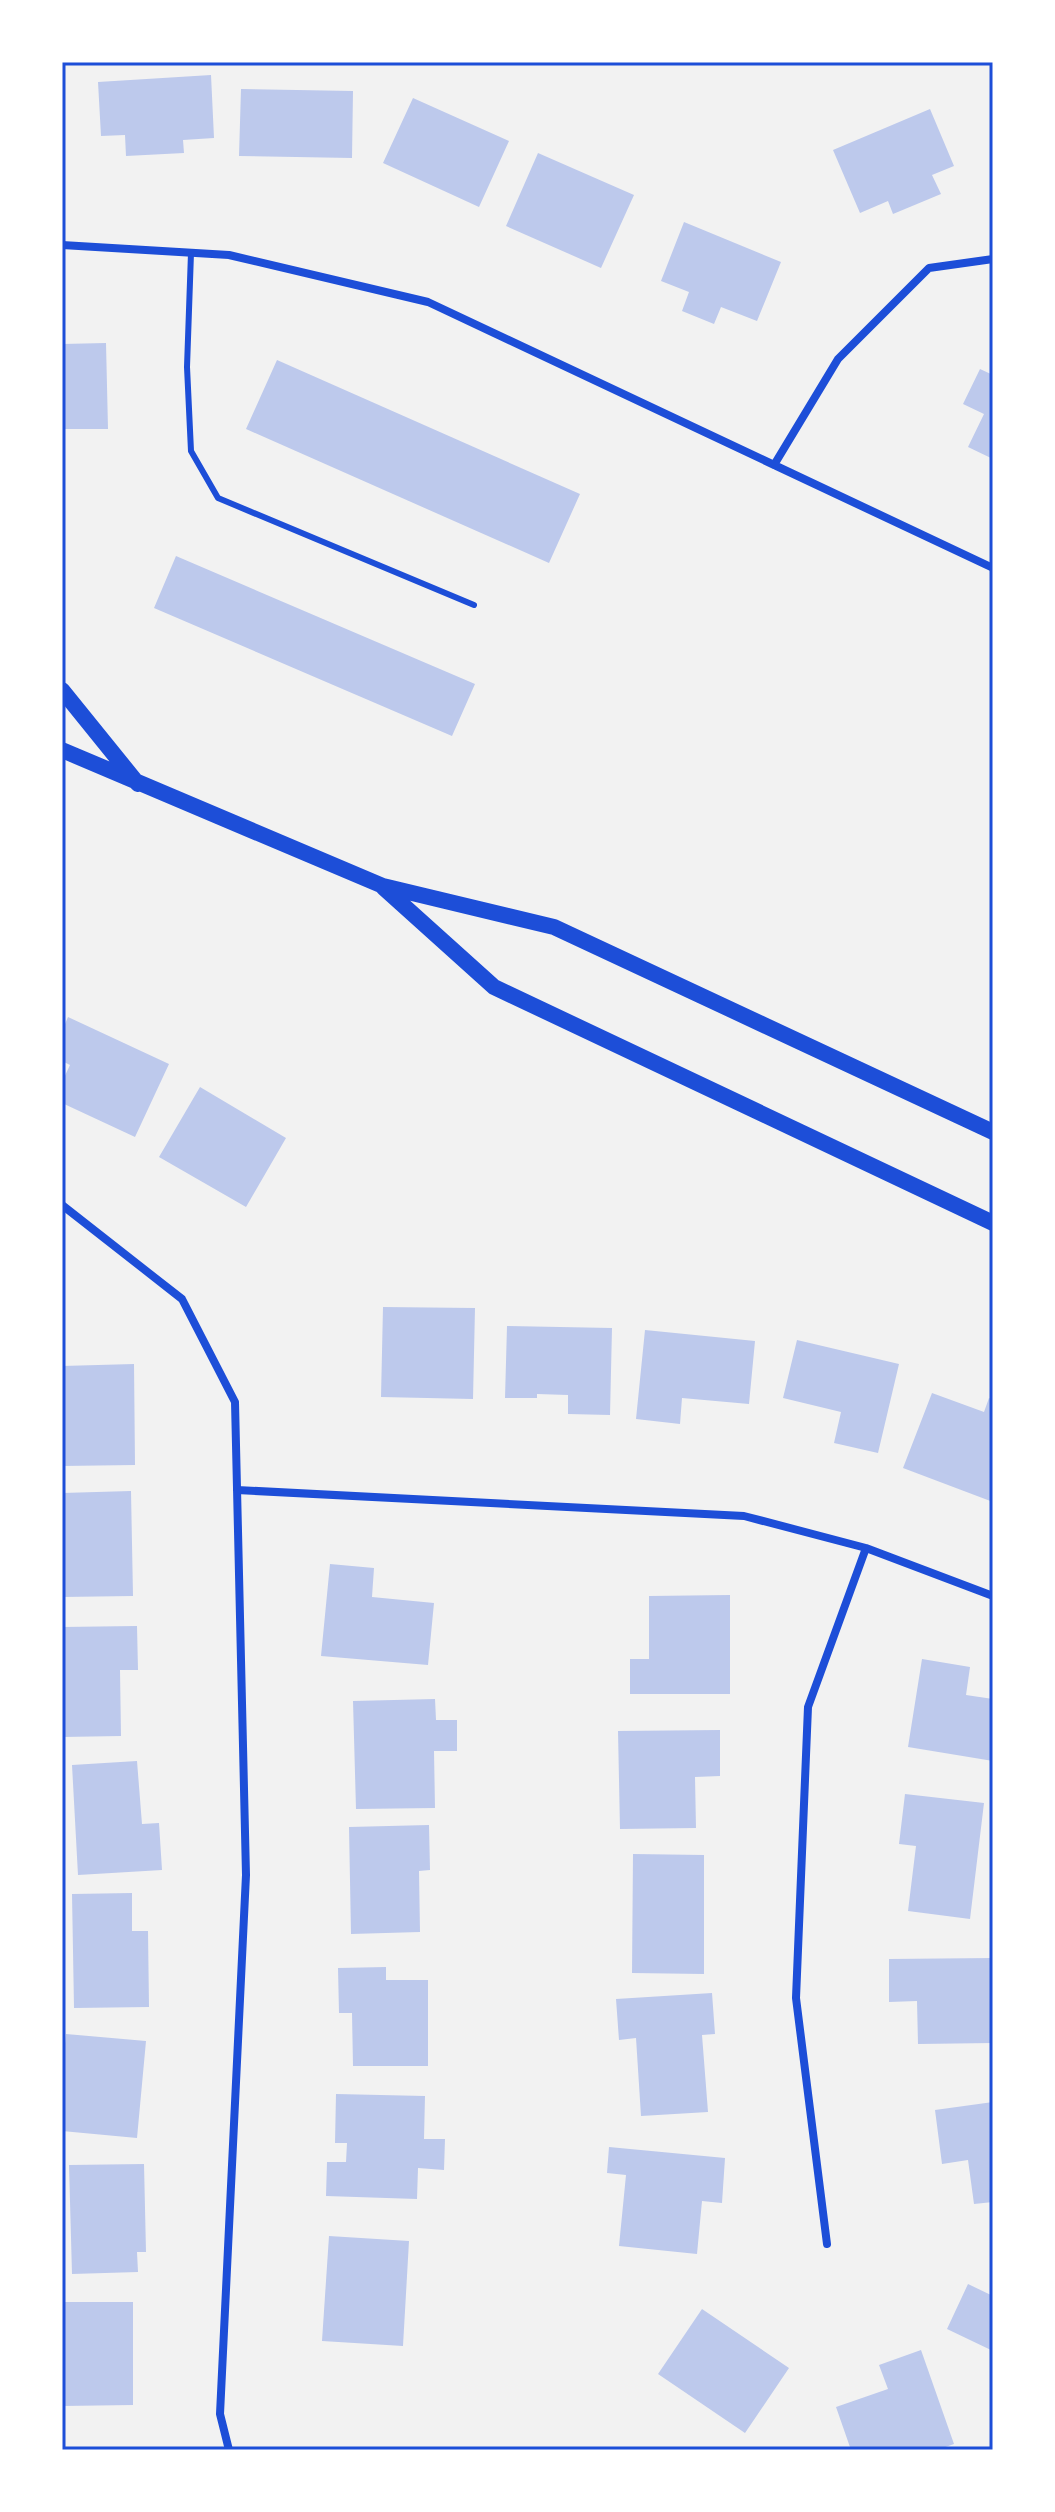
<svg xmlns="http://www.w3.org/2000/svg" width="1055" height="2512" font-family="Spectral,serif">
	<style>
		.building { fill: #bdc9ec }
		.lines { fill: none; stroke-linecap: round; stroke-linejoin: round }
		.service { stroke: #1d4ed8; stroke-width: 6 }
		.minor { stroke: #1d4ed8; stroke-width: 8 }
		.secondary { stroke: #1d4ed8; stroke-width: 16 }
		.neatline { fill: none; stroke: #1d4ed8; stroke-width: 3 }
	</style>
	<rect width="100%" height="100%" fill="#f2f2f2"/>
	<path class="building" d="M211,75L214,138L183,140L184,153L126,156L125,135L101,136L98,82Z
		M241,89L353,91L352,158L239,156Z
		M413,98L509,141L479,207L383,163Z
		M930,109L954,166L932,175L941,194L893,214L888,201L860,213L833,150Z
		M538,153L634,195L601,268L506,226Z
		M684,222L781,262L757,321L721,307L714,324L682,311L689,292L661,281Z
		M106,343L108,429H62V344Z
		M277,360L580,494L549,563L246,429Z
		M980,369L993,375V459L968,447L984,414L963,404Z
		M176,556L475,684L452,736L154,608Z
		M68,1017L169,1064L135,1137L62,1103V1082L70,1065L62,1061V1031Z
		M200,1087L286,1138L246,1207L159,1157Z
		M383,1307L475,1308L473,1399L381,1397Z
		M507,1326L612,1328L610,1415L568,1414V1395L537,1394V1398H505Z
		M645,1330L755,1341L749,1404L682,1398L680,1424L636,1419Z
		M797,1340L899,1364L878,1453L834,1443L841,1412L783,1398Z
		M134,1364L135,1465L62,1466V1366Z
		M932,1393L984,1412L989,1398L993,1400V1502L903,1468Z
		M131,1491L133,1596L62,1597V1493Z
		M330,1564L374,1568L372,1597L434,1603L428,1665L321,1656Z
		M730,1595V1694H630V1659H649V1596Z
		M137,1626L138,1670H120L121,1736L62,1737V1627Z
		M922,1659L970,1667L966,1695L993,1699V1761L908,1747Z
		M435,1699L436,1720H457V1751H434L435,1808L356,1809L353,1701Z
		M720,1730V1776L695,1777L696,1828L620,1829L618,1731Z
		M137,1761L142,1824L159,1823L162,1870L78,1875L72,1765Z
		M905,1794L984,1803L970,1919L908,1911L916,1846L899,1844Z
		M429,1825L430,1870L419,1871L420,1932L351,1934L349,1827Z
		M633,1854L704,1855V1974L632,1973Z
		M132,1893V1931H148L149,2007L74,2008L72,1894Z
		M993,1958V2043L918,2044L917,2001L889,2002V1959Z
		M386,1967V1980H428V2066H353L352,2013H339L338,1968Z
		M712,1993L715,2034L702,2035L708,2112L641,2116L636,2038L619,2040L616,1999Z
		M66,2034L146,2041L137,2138L62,2131V2072Z
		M336,2094L425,2096L424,2139H445L444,2170L418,2168L417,2199L326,2196L327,2162H346L347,2143H335Z
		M993,2102V2202L974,2204L968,2160L942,2164L935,2110Z
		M609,2147L725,2158L722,2203L702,2201L697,2254L619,2246L626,2175L607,2173Z
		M144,2164L146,2252H137L138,2272L72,2274L69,2165Z
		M329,2236L409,2241L403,2346L322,2341Z
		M968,2284L993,2296V2351L947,2329Z
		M62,2302H133V2405L62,2406Z
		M702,2309L789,2368L745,2433L658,2374Z
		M921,2350L954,2444L937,2450H851L836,2407L888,2389L879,2365Z"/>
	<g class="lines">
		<path class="service" d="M191,253L187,367L191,451L218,498L474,605"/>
		<path class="minor" d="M62,245L229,255L428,302L993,568
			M774,465L838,359L929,268L993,259
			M62,1205L182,1299L235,1402L246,1875L220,2414L229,2450
			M237,1490L744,1516L866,1548L993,1596
			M827,2244L796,1998L808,1707L866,1548"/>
		<path class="secondary" d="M62,690L138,784
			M62,750L383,886L554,927L993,1132
			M384,888L494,987L993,1223"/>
	</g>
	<rect width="1055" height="2512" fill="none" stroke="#ffffff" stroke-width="128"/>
	<rect x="64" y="64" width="927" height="2384" class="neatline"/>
</svg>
